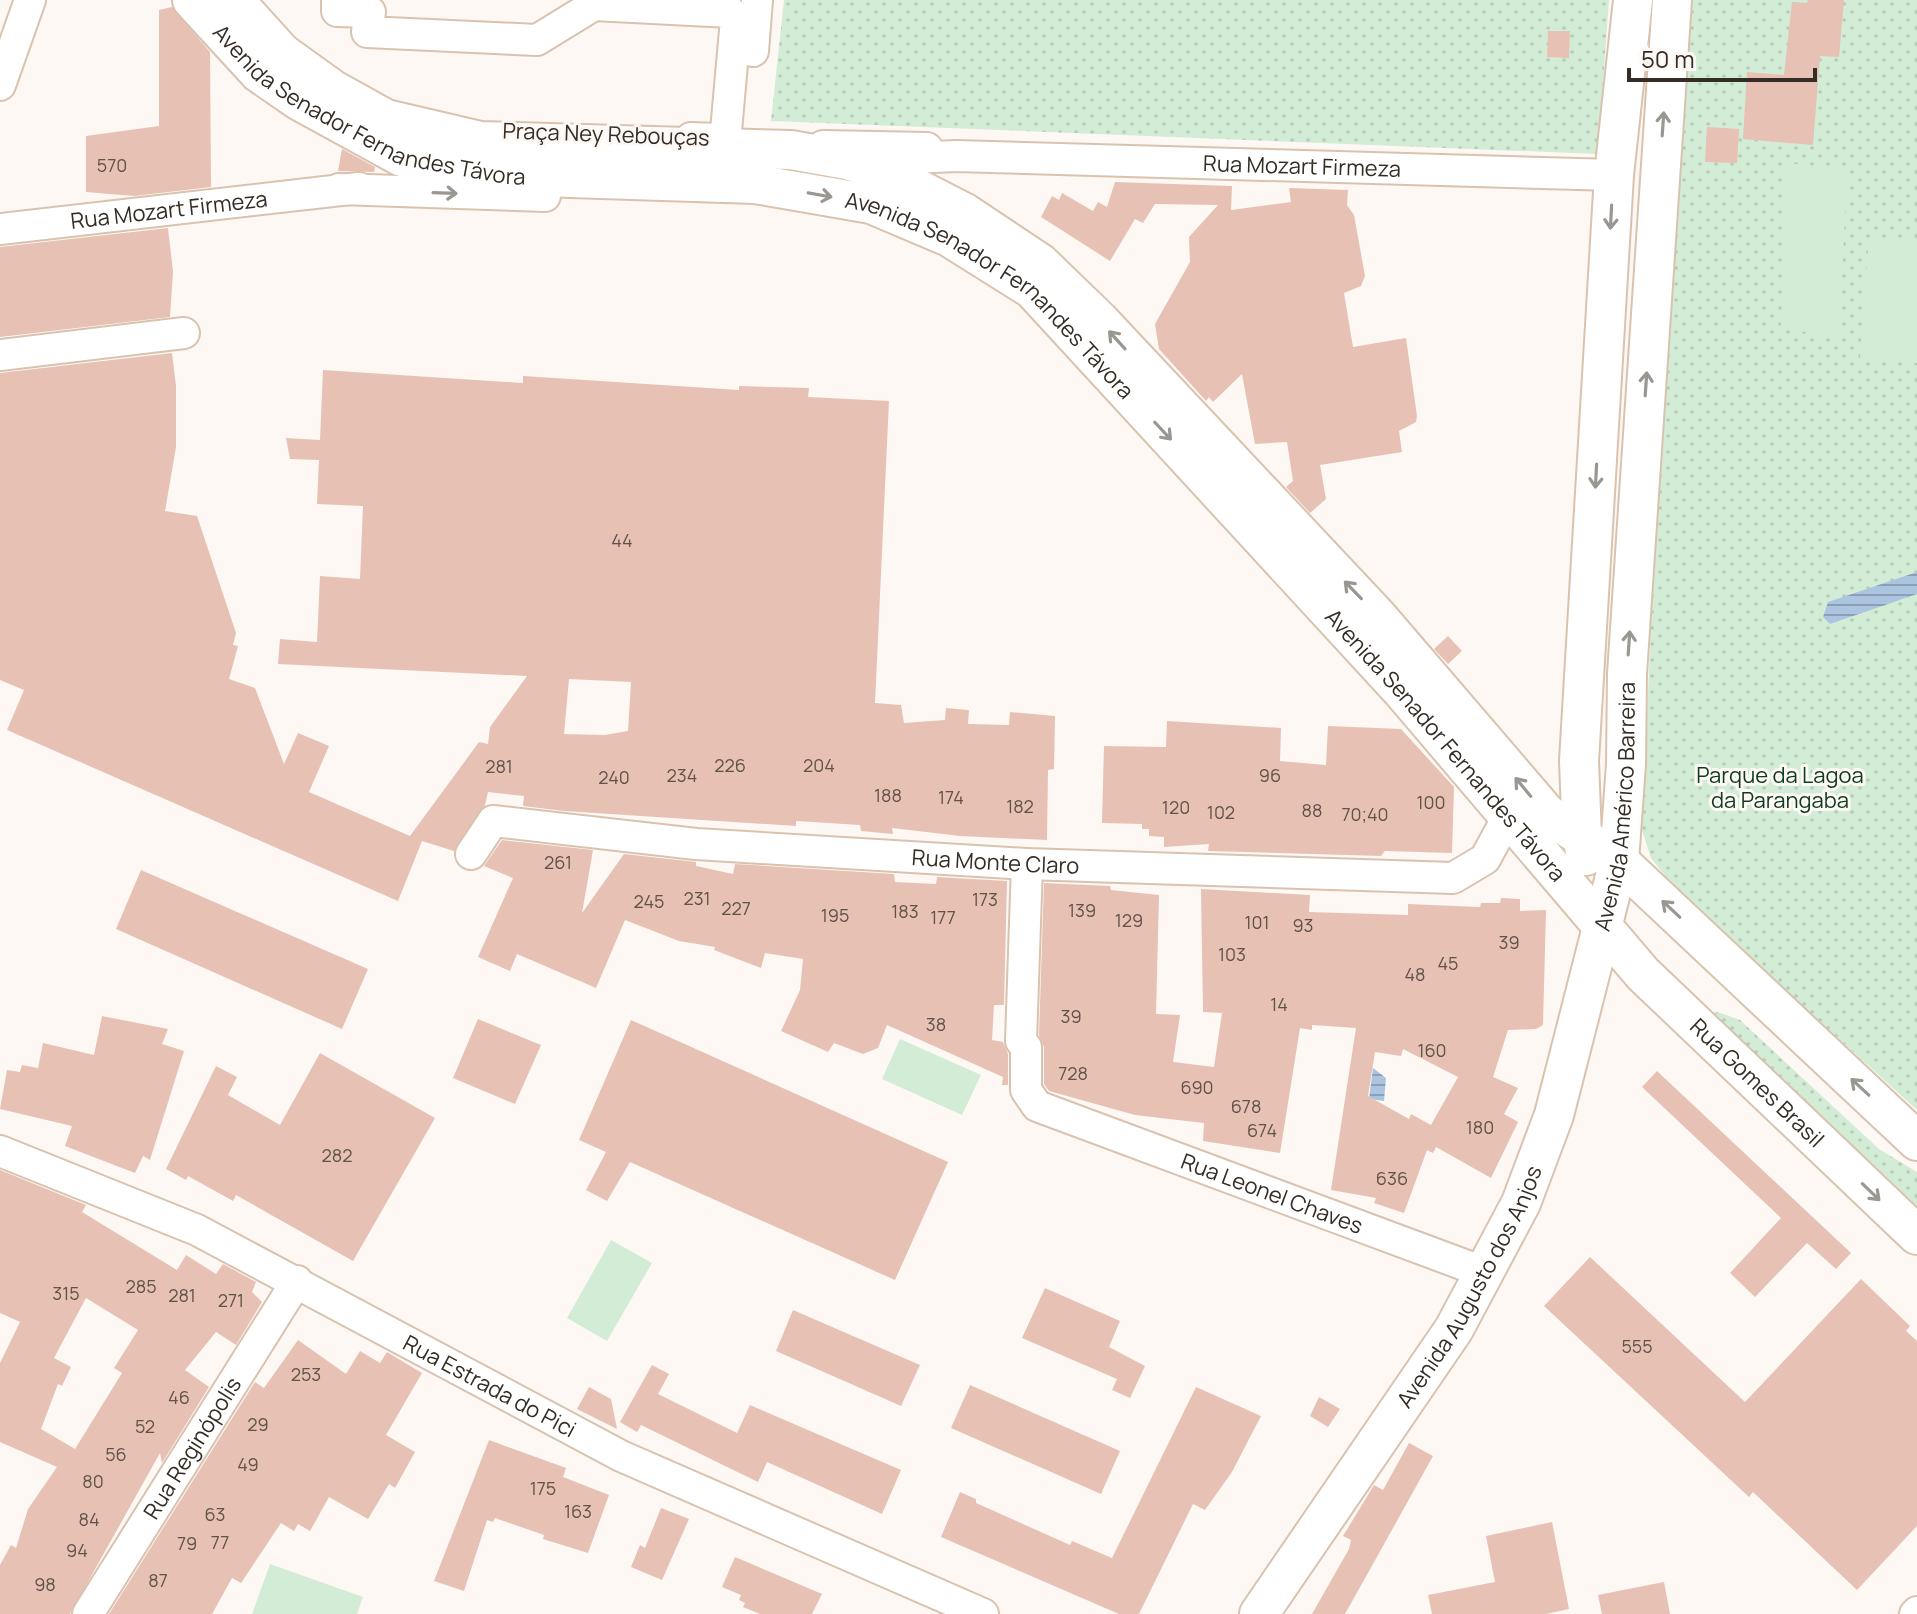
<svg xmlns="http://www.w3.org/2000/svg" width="1917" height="1614" font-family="Manrope,sans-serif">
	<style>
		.grass { fill: url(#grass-dots) }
		.pitch { fill: #d3ecd6 }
		.water { fill: url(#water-rules) }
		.building { fill: #e7c1b3; fill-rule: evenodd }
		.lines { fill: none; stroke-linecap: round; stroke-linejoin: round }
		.minor-casing { stroke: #d9c3af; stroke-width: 34 }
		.major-casing { stroke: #d9c3af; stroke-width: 42 }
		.minor { stroke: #fff; stroke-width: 30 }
		.major { stroke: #fff; stroke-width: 38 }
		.oneway { stroke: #9a9692 }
		.labels { text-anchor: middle; stroke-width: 6; stroke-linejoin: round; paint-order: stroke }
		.number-label { font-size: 18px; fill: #625248 }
		.street-label { font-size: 22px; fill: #352d25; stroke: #fdf8f4 }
		.park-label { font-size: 22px; fill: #0e3c1b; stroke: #fdf8f4 }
	</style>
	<defs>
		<pattern id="grass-dots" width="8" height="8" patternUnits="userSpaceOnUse" patternTransform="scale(2)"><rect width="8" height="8" fill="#d3ecd6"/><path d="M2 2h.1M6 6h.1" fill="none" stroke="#b6cbb8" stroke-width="1.8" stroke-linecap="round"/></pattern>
		<pattern id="water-rules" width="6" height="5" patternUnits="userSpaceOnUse" patternTransform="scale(2)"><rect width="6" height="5" fill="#abc5e0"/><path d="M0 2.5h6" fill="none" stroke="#8ca0b5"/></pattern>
	</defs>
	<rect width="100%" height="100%" fill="#fdf8f4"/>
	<path class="grass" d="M784,0H1609L1598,154L771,121Z
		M1685,0H1917V1110L1678,892L1651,858L1642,830L1671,165Z
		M1718,1012L1740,1020L1879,1149L1917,1172V1214L1705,1015Z"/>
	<path class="pitch" d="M1786,163L1848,169L1838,336L1781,329Z
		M1869,237L1917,242V363L1860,357Z
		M900,1039L981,1075L962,1115L882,1079Z
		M611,1240L652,1263L607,1341L567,1318Z
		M270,1564L363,1597L357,1614H252Z"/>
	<path class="water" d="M1917,572V594L1830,624L1823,617L1828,602Z
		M1373,1068L1386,1078L1384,1101L1369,1099Z"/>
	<path class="building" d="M1808,0H1844L1839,57L1820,56L1813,145L1743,139L1747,72L1784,75L1792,2L1807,3Z
		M172,7L210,52L211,187L134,196L86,192V136L159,126V10Z
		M1548,31H1570L1569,58L1547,57Z
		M1707,127L1739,129L1737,163L1705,162Z
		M342,149L375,167L374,172L338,171Z
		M1115,182L1232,186L1231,210L1291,202L1289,188L1348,190L1347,205L1354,215L1365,276L1361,286L1344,293L1353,347L1406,338L1417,416L1416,422L1399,431L1402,452L1320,465L1326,499L1310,513L1286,487L1293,481L1287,442L1255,444L1242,374L1213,402L1209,397L1206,401L1159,349L1155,324L1190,262L1189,237L1218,205L1155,204L1143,223L1135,219L1110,261L1041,217L1052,196L1059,200L1062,193L1093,211L1098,202L1107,207Z
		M168,228L173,272L170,317L0,337V247Z
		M172,353L176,386V447L165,511L197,516L236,633L233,645L238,646L229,679L255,688L284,764L298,733L329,746L309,792L410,836L479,742L488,744L490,727L527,676L278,664L280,639L317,642L320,576L360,579L363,506L317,504L319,460L290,459L286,438L320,440L323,370L523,383V376L739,390V386L809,388L808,397L889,401L875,703L901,705L904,723L945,720L946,708L969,710L968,724L1009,725L1010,712L1055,716L1054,769L1048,770L1047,840L960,836L892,828L893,834L861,831L860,825L796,821V826L564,811L523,806L524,796L488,792L485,805L454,851L422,841L398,901L7,730L24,690L0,680V373ZM569,679L631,682L628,731L605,735L564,734Z
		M1448,636L1462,651L1448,664L1434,649Z
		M1167,721L1281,728L1280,761L1326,765L1328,726L1401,729L1454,787L1452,853L1385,851L1381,856L1208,851L1209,844L1164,847V837L1149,836V829H1142V824L1102,823L1104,746L1166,747Z
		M502,840L593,850L582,913L624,854L696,862V866L733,874L735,864L894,874L895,882L936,884L937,877L1007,881L1004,1005H994L992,1040L1003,1042L1008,1054V1085H1002L1003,1077L887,1025L878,1048L863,1054L834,1043L828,1052L781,1031L800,990L803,959L765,953L761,968L714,950L715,947L679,941L625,920L596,988L517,954L510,971L478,957L513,878L484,866Z
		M141,870L368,969L342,1029L116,929Z
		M1044,883L1110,886L1111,890L1159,895L1156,1014L1180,1015L1173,1062L1214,1067L1222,1013L1203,1012L1201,889L1310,895L1309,912L1408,915V904L1480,907L1481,903H1500L1501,898L1520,899V911L1546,910L1543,1025L1536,1029L1508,1030L1493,1077L1518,1088L1504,1114L1518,1122L1491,1178L1436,1147L1433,1153L1427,1150L1404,1213L1374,1203L1376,1198L1331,1190L1356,1028L1312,1025V1030L1300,1028L1280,1153L1203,1141L1204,1123L1135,1115L1049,1091L1044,1084V1047L1039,1035ZM1403,1049L1458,1077L1431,1125L1411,1114L1409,1119L1368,1096L1375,1052L1401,1056Z
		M102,1016L168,1029L162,1044L184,1051L150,1160L143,1156L135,1173L65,1146L72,1126L0,1109L7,1070L20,1072L22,1065L38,1068L43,1043L94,1055Z
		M478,1019L541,1045L515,1104L453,1078Z
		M631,1020L948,1162L895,1280L630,1162L607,1201L586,1190L606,1152L579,1140Z
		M320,1053L435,1118L353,1261L236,1195L233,1201L188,1176L186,1180L166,1169L216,1066L237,1077L228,1095L280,1125Z
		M1657,1071L1851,1253L1836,1269L1807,1243L1755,1297L1730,1273L1781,1218L1642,1087Z
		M0,1170L86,1205L82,1212L177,1270L186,1255L216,1274L223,1264L256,1282L252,1292L262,1302L236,1345L216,1332L185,1370L209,1387L162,1463L160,1453L70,1614H0V1565L11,1545L16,1548L28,1509L57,1467L0,1442V1363L20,1322L0,1313ZM86,1298L138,1330L114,1368L122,1373L75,1449L41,1429L58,1384L62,1386L71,1367L54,1358Z
		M1590,1257L1745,1402L1861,1279L1910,1326L1906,1331L1917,1341V1526L1857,1590L1753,1492L1749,1497L1544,1306Z
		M1045,1288L1120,1321L1109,1347L1145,1366L1130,1398L1112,1390L1117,1379L1022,1338Z
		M793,1310L920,1365L901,1406L776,1351Z
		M298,1340L346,1374L360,1351L380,1363L387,1352L422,1373L386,1435L415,1452L395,1488L389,1484L368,1519L329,1497L310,1531L298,1524L294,1531L281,1523L241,1583L232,1578L212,1614H109L255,1382L264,1388Z
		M652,1365L669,1374L658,1394L737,1433L750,1405L901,1470L882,1514L767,1462L758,1482L641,1425L637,1432L620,1422Z
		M970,1385L1120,1451L1101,1494L951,1428Z
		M589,1387L611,1399L617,1429L577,1409Z
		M1196,1387L1261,1416L1232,1472L1205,1510L1193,1504L1139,1614H1119L941,1537L960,1492L976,1499V1503L1070,1545L1072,1541L1112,1558Z
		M1319,1397L1340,1409L1328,1427L1310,1416Z
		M489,1440L566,1468L563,1477L609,1495L588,1553L543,1539L544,1535L495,1518L493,1522L487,1520L464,1591L434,1581Z
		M1409,1443L1433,1456L1378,1555L1345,1614H1312L1349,1549L1351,1540L1343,1536L1374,1485L1383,1490Z
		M661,1508L689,1519L662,1580L631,1567L640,1545L645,1548Z
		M1552,1522L1569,1609L1546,1614H1432L1428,1595L1495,1582L1486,1536Z
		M735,1557L822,1594L812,1614H760L743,1607L745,1603L739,1600L741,1595L722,1587Z
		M1664,1582L1670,1614H1602L1598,1595Z"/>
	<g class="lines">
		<defs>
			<g id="minor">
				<path d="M337,0V11L370,12L367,32L537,40L594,5L730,12L736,19L726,131L719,139L691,138"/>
				<path d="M753,51L757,0"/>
				<path d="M0,85L30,0"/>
				<path d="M823,146L927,148"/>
				<path id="s1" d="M883,171L911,158L956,156L1614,175"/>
				<path d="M339,189L545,196"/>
				<path id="s2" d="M0,229L359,188"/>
				<path d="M0,355L184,333"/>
				<path id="s3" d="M471,854L493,821L696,844L1027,864L1453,878L1485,859L1509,815"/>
				<path id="s4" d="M1027,864L1021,1041L1026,1047V1090L1037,1106L1486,1273"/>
				<path id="s5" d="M0,1151L197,1230L621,1456L983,1614"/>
				<path id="s6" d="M88,1614L297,1281"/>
				<path d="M1915,1614L1917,1612"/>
			</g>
			<g id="major">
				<path id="s7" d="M192,0L259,73L298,100L402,157L508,176L755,184L871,204L949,237L1032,289L1402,691L1643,974L1917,1235"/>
				<path d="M234,0L282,53L332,89L386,119L480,141L791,150L847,160L883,171L965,213L1040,263L1099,320L1378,617L1547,814L1619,861L1917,1141"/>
				<path d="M1586,856L1582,837L1579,761L1614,175L1633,0"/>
				<path id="s8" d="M1259,1614L1454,1329L1521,1203L1554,1115L1619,861L1626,764L1627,674L1672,0"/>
			</g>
		</defs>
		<use href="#minor" class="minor-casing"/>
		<use href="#major" class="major-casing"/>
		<use href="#minor" class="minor"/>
		<use href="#major" class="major"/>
	</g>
	<defs><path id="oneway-shaft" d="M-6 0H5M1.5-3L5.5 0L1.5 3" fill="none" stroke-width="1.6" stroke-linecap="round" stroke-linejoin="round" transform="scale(2)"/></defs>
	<g class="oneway">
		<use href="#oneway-shaft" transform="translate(1663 124) rotate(-86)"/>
		<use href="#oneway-shaft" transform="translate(445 193) rotate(2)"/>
		<use href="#oneway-shaft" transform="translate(820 195) rotate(10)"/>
		<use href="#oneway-shaft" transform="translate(1611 217) rotate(93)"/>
		<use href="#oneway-shaft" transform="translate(1117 340) rotate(-132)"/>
		<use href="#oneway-shaft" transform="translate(1646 384) rotate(-86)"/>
		<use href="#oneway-shaft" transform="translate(1163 431) rotate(47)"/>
		<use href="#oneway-shaft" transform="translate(1596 476) rotate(93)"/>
		<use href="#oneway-shaft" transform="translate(1353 590) rotate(-134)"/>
		<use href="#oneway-shaft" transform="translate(1629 643) rotate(-86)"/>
		<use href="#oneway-shaft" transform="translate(1523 787) rotate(-130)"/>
		<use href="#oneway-shaft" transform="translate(1671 909) rotate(-137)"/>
		<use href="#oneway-shaft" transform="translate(1860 1087) rotate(-137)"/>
		<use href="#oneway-shaft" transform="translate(1871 1192) rotate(44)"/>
	</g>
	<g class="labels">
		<g class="number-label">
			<text x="112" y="172">570</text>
			<text x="622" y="547">44</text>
			<text x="730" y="772">226</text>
			<text x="819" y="772">204</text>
			<text x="499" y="773">281</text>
			<text x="682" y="782">234</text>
			<text x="1270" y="782">96</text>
			<text x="614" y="784">240</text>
			<text x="888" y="802">188</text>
			<text x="951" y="804">174</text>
			<text x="1431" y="809">100</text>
			<text x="1020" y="813">182</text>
			<text x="1176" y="814">120</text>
			<text x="1312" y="817">88</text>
			<text x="1221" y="819">102</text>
			<text x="1365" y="821">70;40</text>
			<text x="558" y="869">261</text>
			<text x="697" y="905">231</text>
			<text x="985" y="906">173</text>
			<text x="649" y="908">245</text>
			<text x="736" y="915">227</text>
			<text x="1082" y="917">139</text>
			<text x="905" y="918">183</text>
			<text x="835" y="922">195</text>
			<text x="943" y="924">177</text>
			<text x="1129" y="927">129</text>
			<text x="1257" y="929">101</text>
			<text x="1303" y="932">93</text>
			<text x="1509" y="949">39</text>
			<text x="1232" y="961">103</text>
			<text x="1448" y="970">45</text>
			<text x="1415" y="981">48</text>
			<text x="1279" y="1011">14</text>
			<text x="1071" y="1023">39</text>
			<text x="936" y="1031">38</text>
			<text x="1432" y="1057">160</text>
			<text x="1073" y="1080">728</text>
			<text x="1197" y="1094">690</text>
			<text x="1246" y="1113">678</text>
			<text x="1480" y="1134">180</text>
			<text x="1262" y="1137">674</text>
			<text x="337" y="1162">282</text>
			<text x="1392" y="1185">636</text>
			<text x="141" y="1293">285</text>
			<text x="66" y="1300">315</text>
			<text x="182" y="1302">281</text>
			<text x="231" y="1307">271</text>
			<text x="1637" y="1353">555</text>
			<text x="306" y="1381">253</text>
			<text x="179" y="1404">46</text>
			<text x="258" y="1431">29</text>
			<text x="145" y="1433">52</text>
			<text x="116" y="1461">56</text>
			<text x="248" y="1471">49</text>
			<text x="93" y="1488">80</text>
			<text x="543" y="1495">175</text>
			<text x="578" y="1518">163</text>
			<text x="215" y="1521">63</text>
			<text x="89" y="1526">84</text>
			<text x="220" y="1549">77</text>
			<text x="187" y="1550">79</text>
			<text x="77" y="1557">94</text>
			<text x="158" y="1587">87</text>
			<text x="45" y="1591">98</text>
		</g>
		<g class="street-label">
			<text dy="8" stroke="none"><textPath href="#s7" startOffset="214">Avenida Senador Fernandes Távora</textPath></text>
			<text transform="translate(606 134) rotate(2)" y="8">Praça Ney Rebouças</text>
			<text dy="8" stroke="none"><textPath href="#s1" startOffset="422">Rua Mozart Firmeza</textPath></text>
			<text dy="8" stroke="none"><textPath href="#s2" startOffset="170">Rua Mozart Firmeza</textPath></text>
			<text dy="8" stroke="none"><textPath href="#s7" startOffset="888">Avenida Senador Fernandes Távora</textPath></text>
			<text dy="8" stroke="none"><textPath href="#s7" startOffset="1536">Avenida Senador Fernandes Távora</textPath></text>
			<text dy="8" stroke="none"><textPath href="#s8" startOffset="898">Avenida Américo Barreira</textPath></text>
			<text dy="8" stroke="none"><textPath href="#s3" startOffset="544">Rua Monte Claro</textPath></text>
			<text dy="8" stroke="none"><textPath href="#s7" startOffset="1996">Rua Gomes Brasil</textPath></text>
			<text dy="8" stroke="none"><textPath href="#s4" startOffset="498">Rua Leonel Chaves</textPath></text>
			<text dy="8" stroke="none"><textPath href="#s8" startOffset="390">Avenida Augusto dos Anjos</textPath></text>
			<text dy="8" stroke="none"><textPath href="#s5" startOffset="544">Rua Estrada do Pici</textPath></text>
			<text dy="8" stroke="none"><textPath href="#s6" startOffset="196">Rua Reginópolis</textPath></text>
		</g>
		<g class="park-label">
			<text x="1780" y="783">Parque da Lagoa<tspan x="1780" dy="25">da Parangaba</tspan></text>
		</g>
	</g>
	<path d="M1629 68v12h186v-12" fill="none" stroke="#352d25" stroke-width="4"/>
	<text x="1641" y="68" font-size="24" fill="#352d25" stroke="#fdf8f4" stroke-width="6" paint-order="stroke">50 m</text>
</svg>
